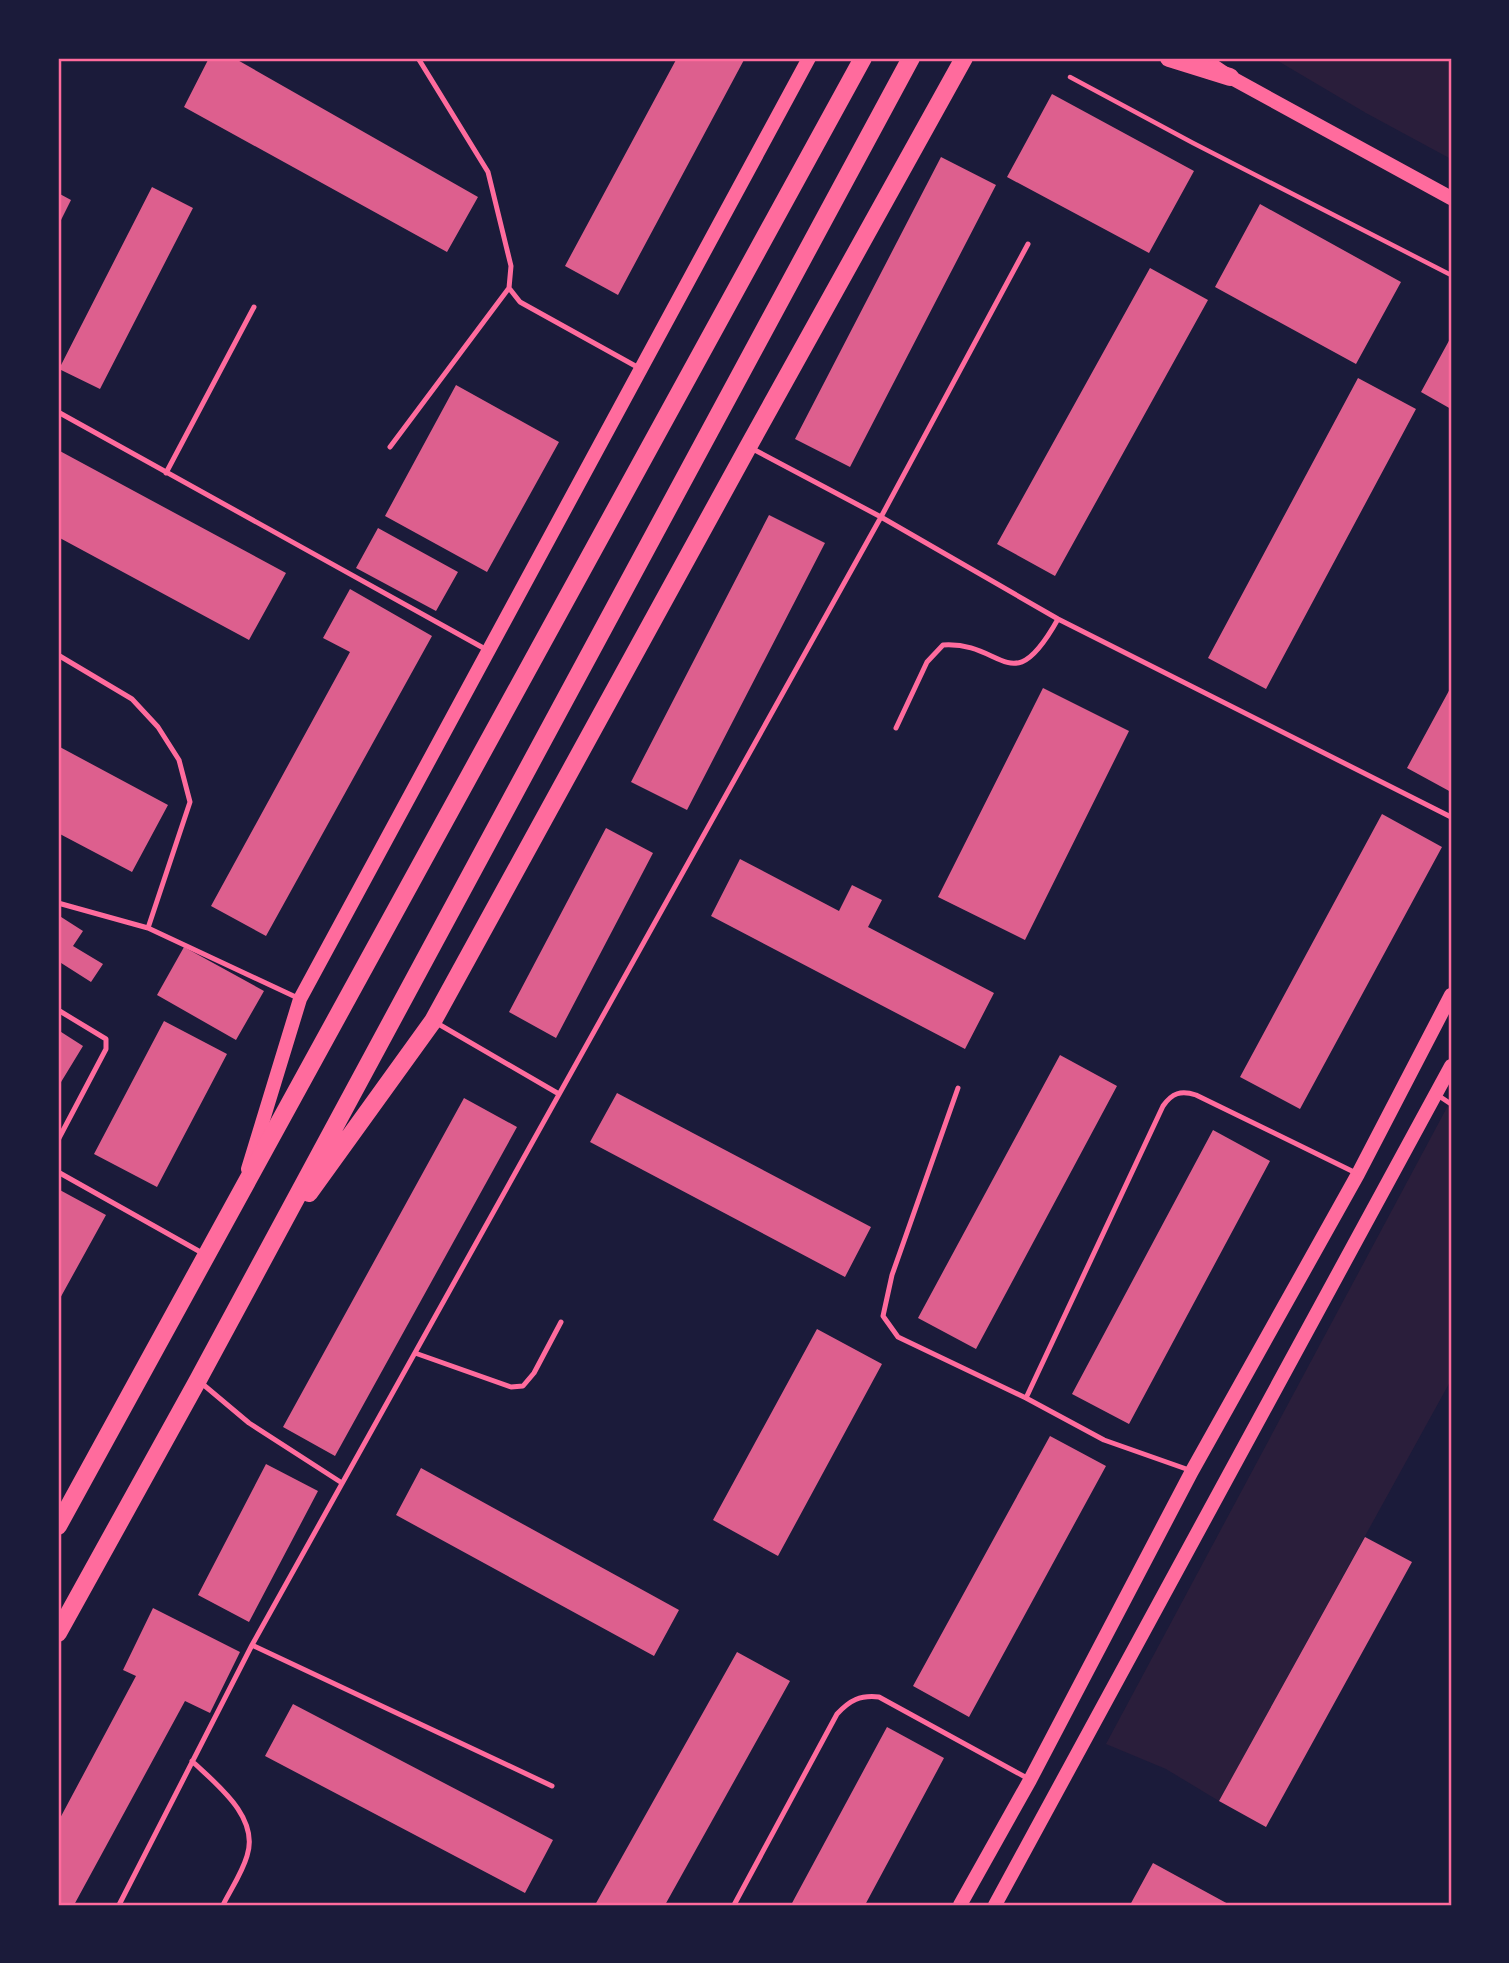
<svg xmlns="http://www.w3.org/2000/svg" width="1509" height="1963" font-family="Montserrat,sans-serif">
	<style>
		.green { fill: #2a1e3b }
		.building { fill: #dd5f8e }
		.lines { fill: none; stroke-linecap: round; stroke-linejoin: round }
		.path { stroke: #ff6b9d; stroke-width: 4.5 }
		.service { stroke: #ff6b9d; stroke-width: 5 }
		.secondary { stroke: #ff6b9d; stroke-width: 14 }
		.primary { stroke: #ff6b9d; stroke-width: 18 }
		.neatline { fill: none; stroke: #ff6b9d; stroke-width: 2.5 }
	</style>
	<rect width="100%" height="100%" fill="#1b1b3a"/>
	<path class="green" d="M1273,58H1451V159L1366,113Z
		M1451,1100V1380L1219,1801L1166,1769L1106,1744Z"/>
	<path class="building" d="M209,58H234L478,197L447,252L184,107Z
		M677,58H745L618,295L565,266Z
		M1052,94L1194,171L1149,253L1007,177Z
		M941,157L996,185L850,467L795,439Z
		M152,187L193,208L100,389L59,369Z
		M58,193L71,200L58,226Z
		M1260,204L1401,282L1356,364L1215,287Z
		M1150,268L1208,300L1055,576L997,544Z
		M1451,337V409L1421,392Z
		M1358,378L1416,409L1266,689L1208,658Z
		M456,385L559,442L487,572L385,516Z
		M58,450L286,573L249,640L58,537Z
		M769,515L825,543L687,810L631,782Z
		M378,528L458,572L436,611L356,568Z
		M350,589L432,636L266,936L211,906L350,652L323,638Z
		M1451,687V792L1407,768Z
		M1043,688L1129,731L1025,940L938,897Z
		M58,746L168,805L132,872L58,833Z
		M1382,814L1442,847L1300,1109L1240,1077Z
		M606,828L653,853L556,1038L509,1012Z
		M740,859L839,911L852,885L882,900L868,927L994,993L965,1049L711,916Z
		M58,915L83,931L73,946L103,964L91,982L58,961Z
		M184,947L264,991L236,1040L157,995Z
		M164,1021L227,1054L157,1187L94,1154Z
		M58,1030L83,1046L58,1087Z
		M1060,1055L1117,1086L976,1349L918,1318Z
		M617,1093L871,1227L845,1277L590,1142Z
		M464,1098L517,1127L335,1456L283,1427Z
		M1213,1130L1270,1161L1129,1424L1072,1394Z
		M58,1189L106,1215L58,1302Z
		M817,1329L882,1364L778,1556L713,1520Z
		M1050,1436L1106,1466L969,1717L913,1686Z
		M266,1464L318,1491L249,1622L198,1595Z
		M421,1468L679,1610L654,1656L396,1515Z
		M1365,1537L1412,1562L1266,1827L1219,1801Z
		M153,1608L240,1652L210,1713L185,1701L74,1905H58V1822L136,1676L123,1670Z
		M737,1652L790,1681L665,1905H595Z
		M293,1704L553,1840L525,1893L265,1756Z
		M887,1727L944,1758L865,1905H791Z
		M1153,1863L1230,1905H1130Z"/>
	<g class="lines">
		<path class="path" d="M1070,77L1193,143L1451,275"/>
		<path class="service" d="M418,58L488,172L511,266L509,288L520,302L639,368
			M58,412L487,650
			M390,447L509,288
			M751,448L881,517L1058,619L1451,817
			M166,473L254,307
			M58,655L132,699L158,727L179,760L190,802L148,928
			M896,728L927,662L943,645C1004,641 1011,703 1058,619
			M58,903L148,928L300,999
			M58,1010L106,1039V1049L58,1140
			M435,1022L559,1094
			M958,1088L892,1275L883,1316L898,1337L1026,1398L1104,1440L1192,1471
			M1436,1094L1451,1104
			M58,1172L204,1254
			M415,1353L511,1387L523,1386L534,1373L561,1322
			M199,1381L249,1423L342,1483
			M1026,1398L1163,1106C1172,1093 1181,1090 1196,1095L1358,1174
			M252,1645L552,1786
			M192,1761C216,1784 260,1817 247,1856C242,1873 231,1889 223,1905
			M119,1905L252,1645L881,517L1028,244
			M734,1905L837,1714C850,1700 860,1695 879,1697L1027,1778"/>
		<path class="secondary" d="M1202,58L1230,77L1451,198
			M248,1169L300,999L809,58
			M960,1905L1030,1780L1192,1471L1358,1174L1451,995
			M995,1905L1451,1066"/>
		<path class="primary" d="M1169,58L1230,77
			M309,1193L433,1021L748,447L964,58
			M58,1526L863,58
			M58,1633L198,1380L911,58"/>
	</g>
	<rect width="1509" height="1963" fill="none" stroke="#1b1b3a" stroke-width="119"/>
	<rect x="60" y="60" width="1390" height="1844" class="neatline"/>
</svg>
